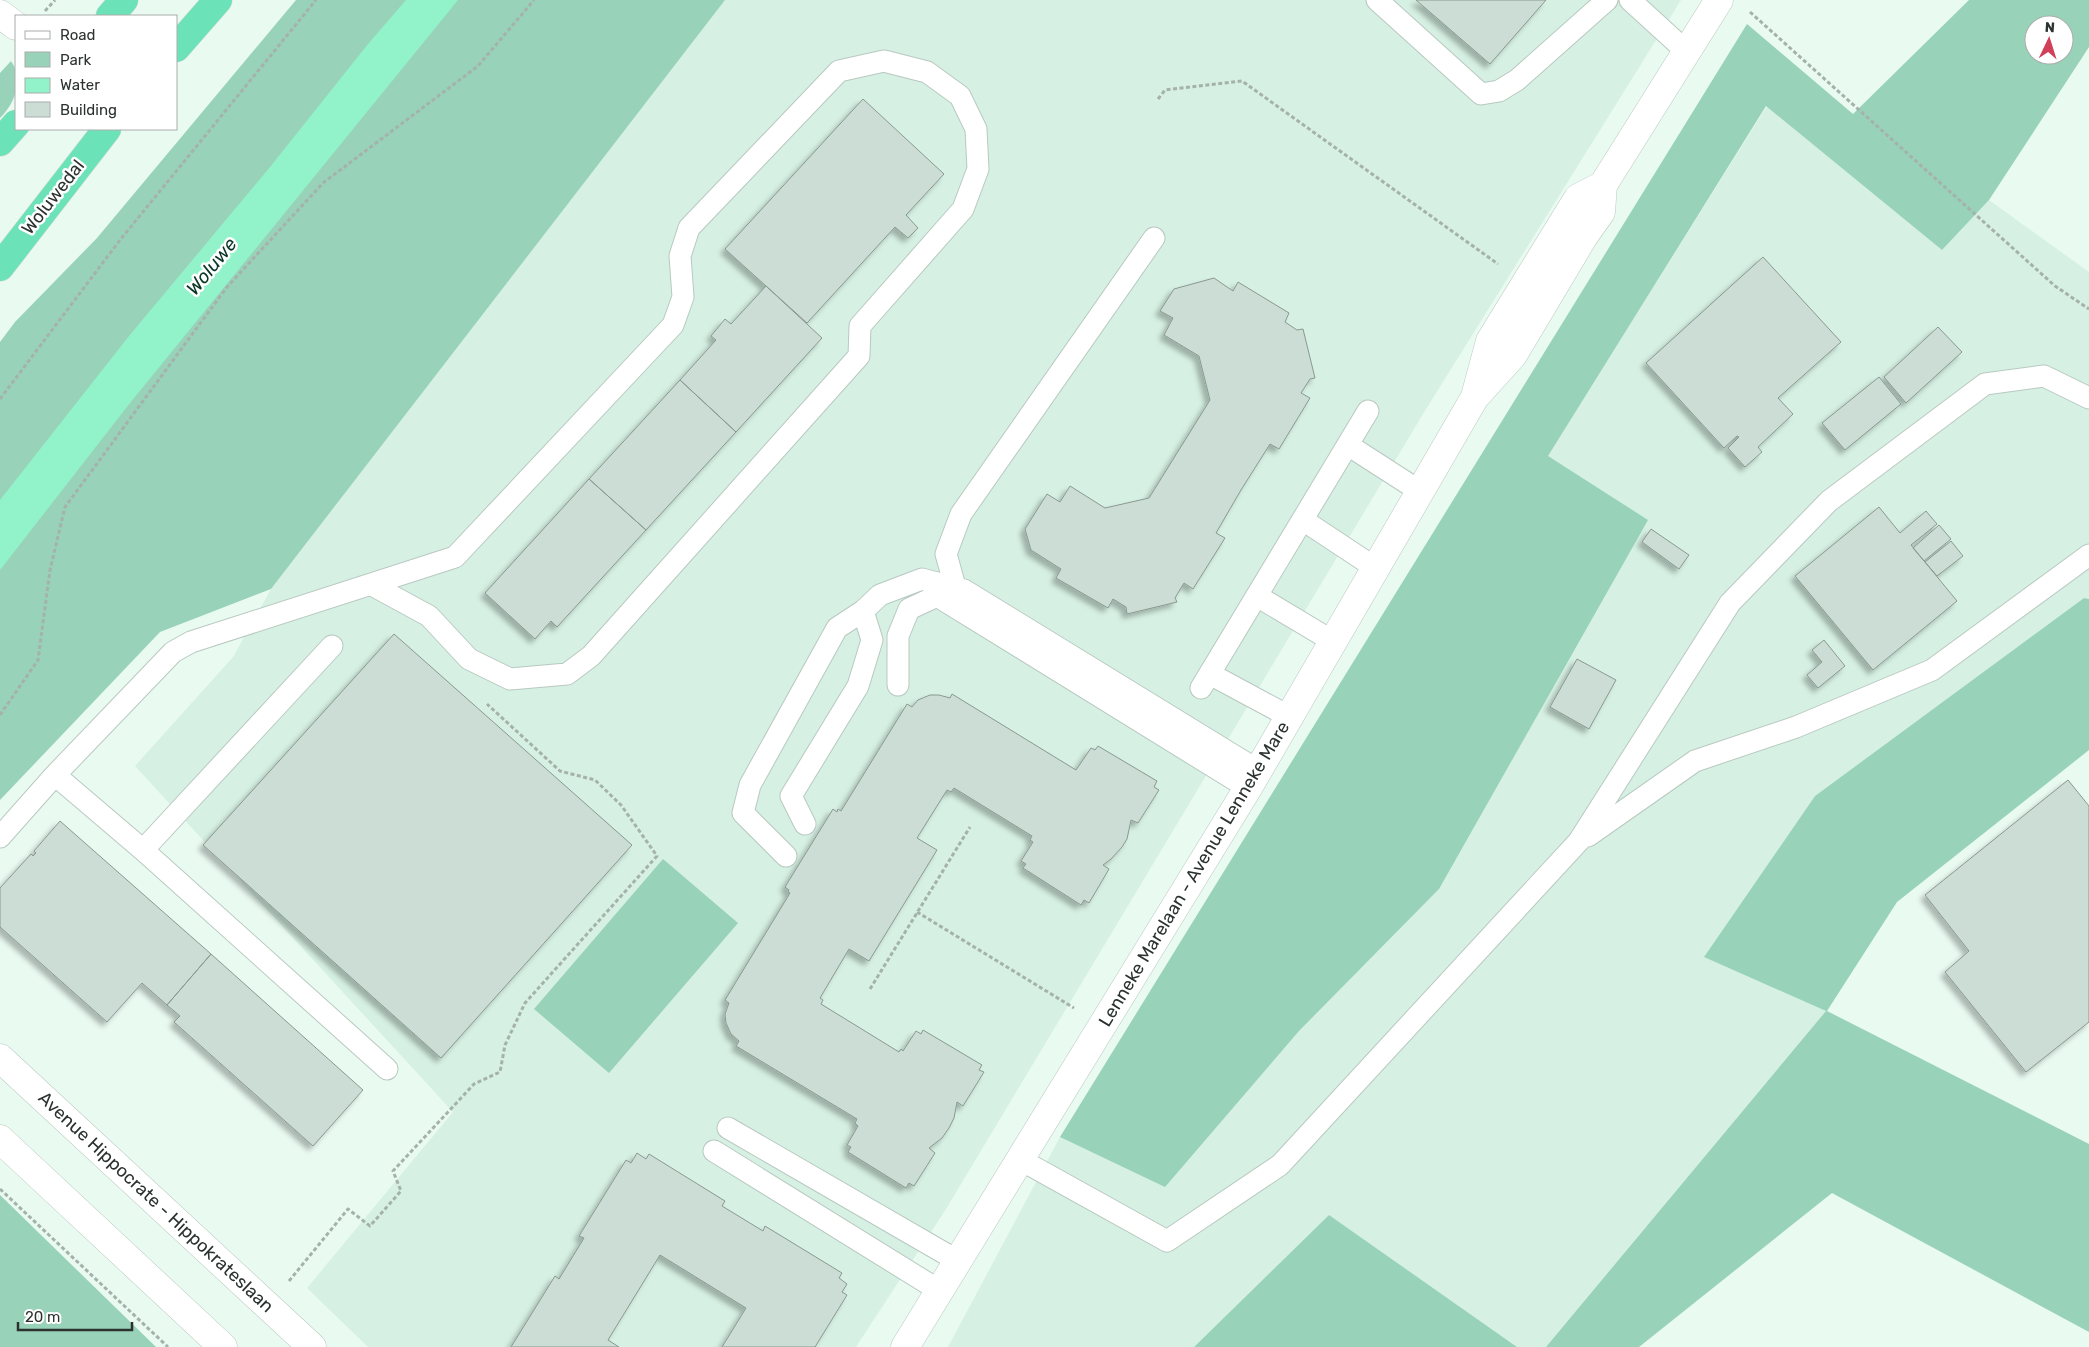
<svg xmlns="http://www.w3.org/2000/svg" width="2089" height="1347" font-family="Rubik,sans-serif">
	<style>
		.built { fill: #d6f0e3 }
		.green { fill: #98d2b8; fill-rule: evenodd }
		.water { fill: #92f2c9 }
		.building { fill: #ccddd5; stroke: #899991; filter: url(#shadow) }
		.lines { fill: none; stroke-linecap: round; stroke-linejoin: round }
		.service-casing { stroke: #b8c9c1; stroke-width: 23 }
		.minor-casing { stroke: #b8c9c1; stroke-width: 29 }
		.tertiary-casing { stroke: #b8c9c1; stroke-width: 29 }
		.trunk-casing { stroke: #d9dada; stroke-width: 29 }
		.path { stroke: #a5b2ac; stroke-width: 3; stroke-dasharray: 4 2.5; stroke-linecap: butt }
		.service { stroke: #fff; stroke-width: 21 }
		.minor { stroke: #fff; stroke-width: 28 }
		.tertiary { stroke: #fff; stroke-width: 28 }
		.trunk { stroke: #6be2b7; stroke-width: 28 }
		.labels { text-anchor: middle; stroke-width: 5; stroke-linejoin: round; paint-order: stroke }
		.street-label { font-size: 18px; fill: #2b322f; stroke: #fff }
		.water-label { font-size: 19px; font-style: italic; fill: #0a3626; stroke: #fff }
	</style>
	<defs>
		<filter id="shadow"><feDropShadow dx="-4.5" dy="4.5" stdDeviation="2.5" flood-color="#0004"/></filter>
	</defs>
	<rect width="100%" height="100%" fill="#e9faf1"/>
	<path class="built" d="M725,0H1681L1423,414L946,1209L856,1347H368L307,1288L453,1112L135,766L233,657L271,589Z
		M1767,106L1942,250L1989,200L2089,272V599L2084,598L1815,796L1704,957L1826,1011L1546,1347H1517L1329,1215L1194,1347H948L1060,1137L1165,1186L1299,1031L1439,889L1547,456Z"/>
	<path class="green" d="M296,0H725L271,589L160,632L0,800V342L15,322L97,238Z
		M1969,0H2089V47L1989,200L1942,250L1766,106L1548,456L1648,520L1439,889L1299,1031L1165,1187L1060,1137L1747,24L1853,114ZM2034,25H2064V55H2034Z
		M11,61C24,79 15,104 0,118V73Z
		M2084,598L2089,599V750L1897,902L1827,1011L2089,1144V1332L1832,1193L1639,1347H1546L1826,1011L1704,957L1815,796Z
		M663,859L738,923L609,1073L534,1009Z
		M0,1195L156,1347H0Z
		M1329,1215L1517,1347H1194Z"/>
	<path class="water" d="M406,0H458L130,403L0,570V500L129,336L270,167L368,44Z"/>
	<path class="building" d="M1416,0H1546L1490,64Z
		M863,99L944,174L906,215L918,228L908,238L895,227L807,323L725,249Z
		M1763,257L1841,342L1778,398L1793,414L1758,447L1762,452L1745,467L1728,448L1739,437L1737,436L1724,448L1646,363Z
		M1214,278L1233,291L1238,282L1289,313L1285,322L1297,330L1303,329L1315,378L1310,379L1301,393L1310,398L1279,449L1270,444L1241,490L1216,533L1225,538L1193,589L1184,583L1175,598L1177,602L1127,614L1126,607L1113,599L1108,608L1056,578L1061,569L1031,550L1025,529L1047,494L1060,502L1070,486L1105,508L1149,498L1210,400L1199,356L1164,335L1173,318L1160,311L1174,289Z
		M766,286L822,338L736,432L680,380L716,340L711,336L725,319L731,324Z
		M1938,327L1962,352L1906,403L1884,377Z
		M1879,377L1901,404L1845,450L1822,423Z
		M680,380L736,432L646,530L589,479Z
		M589,479L646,530L557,627L551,621L535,639L485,593Z
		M1879,507L1900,533L1926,511L1937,524L1911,545L1957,601L1873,670L1795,576Z
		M1939,525L1951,539L1924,561L1913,548Z
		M1651,529L1689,555L1679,569L1642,542Z
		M1951,541L1963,556L1937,576L1925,562Z
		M394,634L632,845L441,1058L203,845Z
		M1824,640L1845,666L1818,688L1807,675L1822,662L1812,650Z
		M1577,659L1616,680L1589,729L1550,707Z
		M952,694L1076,770L1091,748L1095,750L1098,746L1157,781L1154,787L1159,790L1138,823L1131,820L1127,839L1122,847L1111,859L1103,865L1109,869L1089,903L1084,900L1081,905L1023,868L1026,864L1021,861L1033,842L1030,840L1032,836L954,788L951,792L947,790L917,838L937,850L869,961L849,949L820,998L823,1000L821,1004L899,1052L901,1049L903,1051L916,1031L921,1034L923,1030L982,1065L979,1070L984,1072L963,1106L957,1102L954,1118L949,1128L942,1138L929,1148L935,1153L914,1186L909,1183L906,1188L848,1152L851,1147L847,1145L858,1126L855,1123L857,1119L736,1046L739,1041L731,1034L726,1023L725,1014L729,1003L725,1000L790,893L788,892L789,890L785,887L833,809L837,812L838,809L841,811L907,704L912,707L918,700L930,695H939L950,698Z
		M2068,780L2089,806V1022L2026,1072L1945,972L1969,951L1925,895Z
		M60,821L211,954L167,1005L142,983L107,1022L0,927V888L31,854L33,856L36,853L34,851Z
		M211,954L363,1090L313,1146L174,1022L180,1016L167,1005Z
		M637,1153L646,1159L649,1154L725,1201L722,1206L763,1231L765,1226L842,1273L839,1278L847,1284L842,1292L847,1295L815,1347H722L746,1308L660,1255L608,1340L619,1347H511L555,1276L559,1279L584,1238L579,1236L626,1160L631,1163Z"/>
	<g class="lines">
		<defs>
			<path id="service" d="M1377,0L1481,94L1499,91L1517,80L1607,0
				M1630,0L1687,52
				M1348,445L1421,492
				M1303,520L1377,569
				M1257,596L1334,642
				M958,597L946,554L961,514L1154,238
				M1210,674L1290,717
				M898,685V636L909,609L937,596L1248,788
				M1201,688L1368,411
				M55,775L143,850L387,1069
				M805,824L791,796L858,686L872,640L863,611
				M1588,836L1695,761L1796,727L1932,670L2089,555
				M0,837L55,775L173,652L191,642L455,557L673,325L683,297L680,256L689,228L839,71L884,61L927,72L960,96L976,129L978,169L963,209L860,326L859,356L591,656L567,674L510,679L469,659L429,616L372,585
				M143,850L332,646
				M786,856L743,813L750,785L837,628L863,611L880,595L922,579L964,590L1259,771
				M728,1128L958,1261
				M714,1151L940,1291
				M1021,1160L1167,1241L1280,1165L1579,841L1730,603L1829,501L1985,384L2044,376L2089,398"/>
			<path id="minor" d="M0,14L16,26
				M1476,393L1490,341L1578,198L1603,185
				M905,1347L1248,788L1475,397L1513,355L1584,236L1601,212L1603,185L1719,0"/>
			<path id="tertiary" d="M0,1058L312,1347
				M0,1139L223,1347"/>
			<path id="trunk" d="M110,16L124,0
				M176,48L218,0
				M0,142L16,124
				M0,267L107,129"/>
		</defs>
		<use href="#service" class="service-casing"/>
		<use href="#minor" class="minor-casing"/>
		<use href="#tertiary" class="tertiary-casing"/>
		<use href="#trunk" class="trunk-casing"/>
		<path class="path" d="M45,11L55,0
			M1750,12L2055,286L2089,309
			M1158,99L1165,90L1242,81L1498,264
			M0,399L120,240L316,0
			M0,715L38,660L50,570L65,507L227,287L323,183L478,66L534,0
			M917,912L1074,1008
			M870,989L970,827
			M0,1189L168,1347
			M289,1281L348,1209L370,1226L401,1191L393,1171L474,1084L500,1072L505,1045L525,1003L657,856L621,805L595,780L560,771L487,704"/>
		<use href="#service" class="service"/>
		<use href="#minor" class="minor"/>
		<use href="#tertiary" class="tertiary"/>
		<use href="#trunk" class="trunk"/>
	</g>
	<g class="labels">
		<g class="street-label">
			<text transform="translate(53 197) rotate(-52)" y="6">Woluwedal</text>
			<text transform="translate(1194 874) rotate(-59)" y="6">Lenneke Marelaan - Avenue Lenneke Mare</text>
			<text transform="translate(156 1202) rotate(43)" y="6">Avenue Hippocrate - Hippokrateslaan</text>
		</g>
		<g class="water-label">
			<text transform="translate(211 266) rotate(-51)" y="7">Woluwe</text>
		</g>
	</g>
	<rect x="15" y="15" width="162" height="115" fill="#ffffff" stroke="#aaadac"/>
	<rect x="25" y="31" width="25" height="8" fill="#ffffff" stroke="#aaadac"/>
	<text x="60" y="40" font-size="15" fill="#2b322f">Road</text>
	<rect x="25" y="52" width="25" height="15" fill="#98d2b8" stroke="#aaadac"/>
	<text x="60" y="65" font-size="15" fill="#2b322f">Park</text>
	<rect x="25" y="78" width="25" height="15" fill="#92f2c9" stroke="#aaadac"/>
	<text x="60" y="90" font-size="15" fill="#2b322f">Water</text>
	<rect x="25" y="102" width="25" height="15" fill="#ccddd5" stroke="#aaadac"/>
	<text x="60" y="115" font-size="15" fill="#2b322f">Building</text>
	<g transform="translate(2049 40) rotate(4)"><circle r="24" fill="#ffffff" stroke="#aaadac"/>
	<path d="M0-4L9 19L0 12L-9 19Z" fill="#d04059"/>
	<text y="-8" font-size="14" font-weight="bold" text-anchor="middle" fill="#2b322f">N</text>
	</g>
	<path d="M18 1322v8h114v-8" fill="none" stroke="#2b322f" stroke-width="2.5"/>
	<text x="25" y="1322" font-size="15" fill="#2b322f" stroke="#ffffff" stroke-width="4" paint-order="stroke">20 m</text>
</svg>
